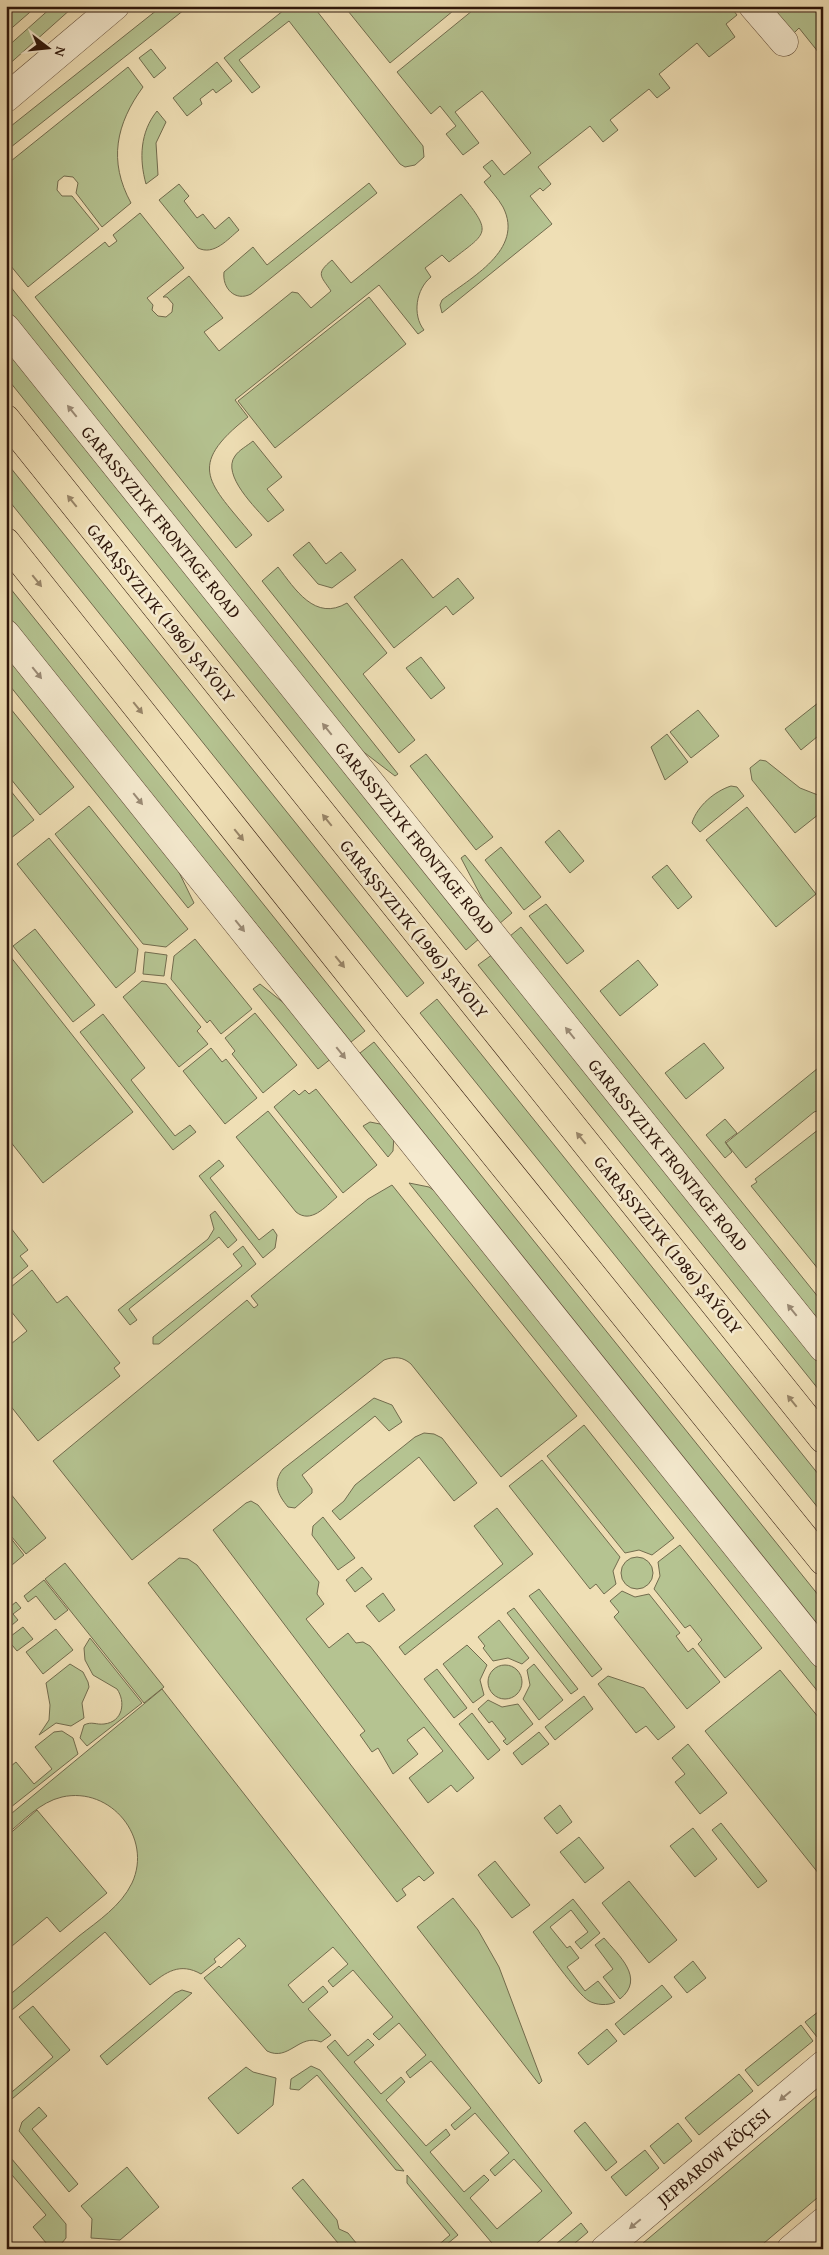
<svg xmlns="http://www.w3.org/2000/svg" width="829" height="2255" font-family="'Gentium Book Plus',serif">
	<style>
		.green { fill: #b5c391; stroke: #726c4e }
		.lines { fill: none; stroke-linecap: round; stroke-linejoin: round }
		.minor-casing { stroke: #5e4835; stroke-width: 29 }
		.major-casing { stroke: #2e160a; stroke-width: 29 }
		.minor { stroke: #f5eacf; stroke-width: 28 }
		.major { stroke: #efdfb5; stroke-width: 28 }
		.oneway { fill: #9b8b76 }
		.oneway2 { fill: #988568 }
		.labels { text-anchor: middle; stroke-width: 5; stroke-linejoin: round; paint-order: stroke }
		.street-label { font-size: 18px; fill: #2e160a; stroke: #f5eacf }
	</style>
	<rect width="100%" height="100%" fill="#efdfb5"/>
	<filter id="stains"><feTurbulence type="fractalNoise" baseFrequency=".004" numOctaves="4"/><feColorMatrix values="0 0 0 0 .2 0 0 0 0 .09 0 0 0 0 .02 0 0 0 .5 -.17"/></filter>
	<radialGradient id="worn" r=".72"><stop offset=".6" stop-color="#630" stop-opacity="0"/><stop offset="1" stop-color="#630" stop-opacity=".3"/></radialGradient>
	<path class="green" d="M6,6H37L6,33Z
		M53,6L72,8L6,67V48Z
		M162,6H189L6,151V130Z
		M289,6H313L423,146L424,157L415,165L405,167L400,164L289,21L239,60L260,87L252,93L224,58Z
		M344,6H459L390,63Z
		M478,6H730L737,15L726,24L735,37L709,57L697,43L659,74L670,88L657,98L649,89L610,120L618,130L603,142L590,126L538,167L551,184L543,191L540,188L530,196L552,224L442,313L440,305L442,300C470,278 525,250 503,207C498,198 490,190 484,182L491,176L483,167L492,160L504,175L531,153L482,91L455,112L479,143L463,155L446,134L456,126L440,106L431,114L397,72Z
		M770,6H823V58L799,28L794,33Z
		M151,49L166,68L154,78L139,58Z
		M217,62L232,81L216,93L213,89L200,99L202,104L187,116L173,98Z
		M128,67L143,87C116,124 108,161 131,203L102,227L76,193L78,183L73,177L64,176L58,181L57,190L62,196H72L99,229L28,287L6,260V165Z
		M157,111L166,122L156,143L158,175L146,184C139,159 140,132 157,111Z
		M369,183L377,193L251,294C235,302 222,288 224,272L253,247L267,265Z
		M179,184L189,196L184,201L197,218L203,214L215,229L229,217L239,230C228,239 214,256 198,248L159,200Z
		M461,194C494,235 487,232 449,262L442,255L425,268L431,277C416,289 412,315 424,330L418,334L379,285L235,400L248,417C184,467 210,483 252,535L236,548L35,297L105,242L109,247L117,241L113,235L140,213L184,268L147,298L153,305L152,310L158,316L166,317L172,312L173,304L167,297H163L189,276L223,318L204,332L219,351L292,292L298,293L311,308L331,291C321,276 315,274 332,260L351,283Z
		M6,281L398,774L395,776L361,750L348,736L6,307Z
		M369,297L406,344L275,448L238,401Z
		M6,347L480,938L466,950L6,377Z
		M253,441L282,477L267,489L284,510L268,522C256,508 221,475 235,456C239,450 247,446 253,441Z
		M6,462L424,983L407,997L6,497Z
		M309,542L326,564L341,552L356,570L332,588L318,584L293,555Z
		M402,559L433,598L458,578L474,598L453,615L446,606L394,648L354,597Z
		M278,567C295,589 315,622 347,603L387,653L363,674L415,740L399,753L262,581Z
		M6,583L365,1031L351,1042L6,613Z
		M6,652L173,860L194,903L188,908L6,681Z
		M421,657L445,688L431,699L406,668Z
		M823,699V732L801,750L785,729Z
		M6,703L74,787L40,815L6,773Z
		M698,710L719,736L691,758L670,732Z
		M667,734L688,762L665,780L651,747Z
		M426,754L493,837L476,850L410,766Z
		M760,760L766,761L800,788L823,797V819L819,814L795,833L752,780L750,768Z
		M6,785L34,820L6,842Z
		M731,786L737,787L744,796L700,832L692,823C697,806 715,791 731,786Z
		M89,806L188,929L166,947L143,944L55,834Z
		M747,807L816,894L776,927L706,840Z
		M559,830L584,861L570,873L545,842Z
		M49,838L138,949L135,972L116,988L17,864Z
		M501,847L541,897L524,910L485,860Z
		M465,855L512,913L499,924L484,902L461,858Z
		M667,865L692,897L678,909L652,877Z
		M546,904L584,951L567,964L529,916Z
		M521,927L823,1303V1326L510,936Z
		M35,929L95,1005L73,1022L13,946Z
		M195,939L252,1009L221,1034L210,1020L207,1023L171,979L174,956Z
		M6,951L133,1112L43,1183L6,1136Z
		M145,952L167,955L164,976L143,974Z
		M493,954L823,1364V1395L478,965Z
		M638,960L658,985L620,1016L600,991Z
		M142,981L166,984L201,1027L197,1031L208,1044L179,1067L123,997Z
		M260,984L295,1012L332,1058L318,1069L253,989Z
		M437,999L823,1480V1514L420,1013Z
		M255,1013L297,1065L263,1093L232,1054L235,1051L225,1038Z
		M103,1014L145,1068L131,1080L175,1136L190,1125L196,1132L173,1150L80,1032Z
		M374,1042L823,1601V1631L360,1053Z
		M704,1043L724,1068L686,1099L665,1073Z
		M211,1048L222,1062L226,1059L257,1098L225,1124L183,1071Z
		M823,1064V1109L814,1112L746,1168L726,1143Z
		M316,1089L377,1165L343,1193L274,1107L294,1090L299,1095L305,1090L309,1094Z
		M268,1111L337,1197C325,1207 311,1224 296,1212L236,1137Z
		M725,1119L737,1133L725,1142L732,1152L725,1158L706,1135Z
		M370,1122L385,1125L394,1136L393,1151L388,1157L363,1126Z
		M823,1126L822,1264L823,1275L751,1186L757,1182L755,1179Z
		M219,1160L224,1166L210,1178L259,1240L273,1229L277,1235L275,1248L263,1258L199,1176Z
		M409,1183L429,1187L445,1198L823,1670V1698Z
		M392,1185L577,1416L501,1477L411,1364C403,1357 395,1356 384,1360L132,1560L53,1461L247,1300L254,1308L258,1305L251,1296L368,1199Z
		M9,1204L7,1223L28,1250L20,1256L28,1266L6,1284V1207Z
		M215,1211L237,1240L228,1248L219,1237L129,1309L137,1320L130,1325L118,1310L208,1239L214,1229L210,1215Z
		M243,1246L256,1264L159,1344H153V1337L242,1266L233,1254Z
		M32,1270L57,1303L67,1296L120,1363L114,1368L120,1376L38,1441L6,1400V1348L27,1331L6,1305V1291Z
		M374,1398L392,1405L402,1422L389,1431L375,1416L302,1475L312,1489V1493L295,1508L288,1507C278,1495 272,1483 283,1469Z
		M584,1425L674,1538L652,1555L639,1550L625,1553L547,1456Z
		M424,1433L434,1434L442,1438L477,1483L454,1501L419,1457L340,1520L332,1511L344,1501L355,1485L415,1437Z
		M542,1460L620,1557L613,1571L616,1584L604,1594L596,1584L590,1589L509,1486Z
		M6,1488L46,1538L26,1554L6,1530Z
		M251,1501L258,1505L319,1582L317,1594L324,1604L306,1619L329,1648L348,1633L356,1643L363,1642L370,1646L474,1778L457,1792L451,1785L428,1803L409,1778L443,1751L424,1727L407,1740L418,1754L393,1774L378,1748L372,1752L360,1735L365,1731L213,1530L246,1503Z
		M497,1508L533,1554L405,1655L399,1647L503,1564L474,1526Z
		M323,1517L355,1558L338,1570L312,1535L313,1526Z
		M6,1532L24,1555L6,1570Z
		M680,1545L762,1648L725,1678L698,1644L702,1640L690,1625L685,1628L654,1589L660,1576L658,1562Z
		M621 1573a16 16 0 1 1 32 0a16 16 0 1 1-32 0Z
		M179,1558L188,1559L197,1565L434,1873L424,1881L419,1876L402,1889L406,1895L397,1902L148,1583Z
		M65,1563L164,1687L144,1703L45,1579Z
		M362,1567L372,1579L355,1592L346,1580Z
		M44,1580L68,1610L55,1620L36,1596L28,1602L24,1596Z
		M539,1589L602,1669L592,1677L529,1596Z
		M622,1591L635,1597L649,1594L680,1633L676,1636L688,1652L693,1648L720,1682L687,1709L614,1617L619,1612L610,1601Z
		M383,1593L395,1610L379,1622L366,1606Z
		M16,1602L21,1608L13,1614L18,1620L6,1630V1610Z
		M514,1608L578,1689L571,1694L507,1613Z
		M499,1620L529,1658L522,1664L508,1658L493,1661L483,1648L485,1646L478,1637Z
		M23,1627L33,1639L17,1651L7,1639Z
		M56,1629L73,1650L43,1674L26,1652Z
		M90,1638L142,1703L87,1746L80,1738L84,1725C92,1721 96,1725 104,1724C123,1722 126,1702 117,1689L93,1675L85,1660L84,1648Z
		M467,1645L487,1665L480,1680L484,1695L473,1703L443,1664Z
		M70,1664L83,1672L88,1682L89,1687L82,1703L84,1718L71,1726L56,1723L39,1735L49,1720L50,1705L46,1683Z
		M534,1664L563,1700L539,1720L523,1699L530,1685L527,1670Z
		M488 1682a17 17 0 1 1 34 0a17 17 0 1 1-34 0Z
		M437,1669L467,1708L454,1718L424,1679Z
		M780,1670L823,1723V1879L705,1731Z
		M608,1676L644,1688L675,1727L658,1740L646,1726L636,1733L598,1684Z
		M162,1689L572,2213L530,2249H497L327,2047L335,2040L348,2056L368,2039L374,2045L354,2062L381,2094L401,2077L405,2082L386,2100L426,2146L446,2129L450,2135L430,2152L464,2192L484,2175L489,2180L470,2198L497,2229L542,2191L514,2159L495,2176L490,2170L509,2153L475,2113L455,2130L451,2125L471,2108L431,2061L410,2078L406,2072L426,2055L399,2023L379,2040L373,2034L393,2017L353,1970L333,1987L328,1981L348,1964L333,1947L288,1985L303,2003L323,1986L328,1992L308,2009L331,2035L321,2042C299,2033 289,2062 267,2051L204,1978L219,1966L221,1968L246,1946L239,1938L214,1959L216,1962L201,1974C180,1962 166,1972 150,1985L105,1932L6,2015V1998C30,1977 55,1957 79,1936C98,1921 121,1906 132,1883C153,1838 111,1786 62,1797C40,1802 23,1821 6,1835V1818Z
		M584,1696L593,1709L555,1740L545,1727Z
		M488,1700L502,1707L518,1704L533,1724L507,1745L503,1741L506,1739L492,1721L489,1723L478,1709Z
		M472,1713L500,1750L488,1760L459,1724Z
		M62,1731L73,1738L78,1754L6,1811V1770L16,1762L34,1784L52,1769L35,1747L54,1732Z
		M539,1732L549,1744L522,1765L513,1753Z
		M688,1744L727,1793L700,1814L675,1782L685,1774L672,1758Z
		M560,1805L572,1822L557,1834L544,1818Z
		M37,1810L107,1893L60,1932L47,1917L6,1951V1837Z
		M721,1823L767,1881L758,1888L712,1830Z
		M693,1828L717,1859L695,1877L670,1846Z
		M579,1837L604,1868L585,1883L560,1852Z
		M495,1861L530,1905L512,1918L478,1875Z
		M629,1881L677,1940L649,1963L602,1903Z
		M453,1898L478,1930L499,1967L542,2081L539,2084L417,1927Z
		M573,1899L600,1933L581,1949L575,1942L588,1932L571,1910L550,1927L567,1948L570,1946L579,1958L567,1967L585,1991L598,1981L615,2002C608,2006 596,2005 589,2001C577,1994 543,1945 533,1932Z
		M604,1938C618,1955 646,1978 620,1999L603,1977L613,1969L595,1945Z
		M693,1961L706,1978L687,1993L674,1977Z
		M662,1985L672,1997L624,2035L615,2024Z
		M182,1990L192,1993L107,2065L100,2056L175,1993Z
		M33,2006L70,2050L6,2104V2097L53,2057L19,2017Z
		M823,2008V2032L817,2037L805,2022Z
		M801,2025L813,2041L758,2086L745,2070Z
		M607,2029L617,2041L588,2065L578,2053Z
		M311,2066L320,2070L404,2171L396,2170L317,2075L299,2090L290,2089L291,2079Z
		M246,2067L253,2072L276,2078L273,2105L238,2134L208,2098Z
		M739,2074L753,2091L699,2135L685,2118Z
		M823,2091V2193L757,2249H636Z
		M39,2107L47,2116L32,2129L78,2184L69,2192L19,2131L22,2122Z
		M585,2122L617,2162L606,2171L574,2131Z
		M678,2123L692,2141L664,2164L650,2146Z
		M645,2150L659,2168L626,2196L611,2177Z
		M6,2152L66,2224V2238L57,2249H51L33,2227L46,2215L6,2168Z
		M127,2167L159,2207L120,2240L91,2238L92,2219L81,2206Z
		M407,2175L458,2235L441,2249L436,2247L450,2235L407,2183Z
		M303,2179L337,2220L339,2229L348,2233L361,2249H343L292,2188Z
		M581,2223L588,2232L568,2249H550Z"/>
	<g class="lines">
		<defs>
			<path id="minor" d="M753,6L784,42
				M6,98L115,6
				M6,328L823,1348
				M6,634L823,1654
				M605,2249L823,2065
				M791,2249L823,2222"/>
			<path id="major" d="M6,419L823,1439
				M6,542L388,1022L823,1561"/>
		</defs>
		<use href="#minor" class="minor-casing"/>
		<use href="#major" class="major-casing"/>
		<use href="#minor" class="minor"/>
		<use href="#major" class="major"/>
	</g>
	<defs><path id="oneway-solid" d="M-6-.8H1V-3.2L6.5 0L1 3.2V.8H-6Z" transform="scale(1.25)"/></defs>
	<g class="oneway">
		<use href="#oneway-solid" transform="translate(72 411) rotate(-129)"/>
		<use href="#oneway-solid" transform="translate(37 673) rotate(51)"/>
		<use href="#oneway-solid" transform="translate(327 729) rotate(-129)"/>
		<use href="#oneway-solid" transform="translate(138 799) rotate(51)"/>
		<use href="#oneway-solid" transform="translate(240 926) rotate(51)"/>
		<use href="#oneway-solid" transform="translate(570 1033) rotate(-129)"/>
		<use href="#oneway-solid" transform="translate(341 1053) rotate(51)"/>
		<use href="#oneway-solid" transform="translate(792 1310) rotate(-129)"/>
		<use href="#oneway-solid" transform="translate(785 2096) rotate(140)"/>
		<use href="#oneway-solid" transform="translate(635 2224) rotate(140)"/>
	</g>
	<g class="oneway2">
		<use href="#oneway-solid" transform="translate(72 501) rotate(-129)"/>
		<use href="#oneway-solid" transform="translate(37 581) rotate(51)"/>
		<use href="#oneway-solid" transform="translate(138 708) rotate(51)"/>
		<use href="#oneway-solid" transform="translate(327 820) rotate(-129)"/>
		<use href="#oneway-solid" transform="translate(239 835) rotate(51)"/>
		<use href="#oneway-solid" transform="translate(340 962) rotate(51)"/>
		<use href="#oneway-solid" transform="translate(581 1138) rotate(-129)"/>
		<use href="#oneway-solid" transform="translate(792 1401) rotate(-129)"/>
	</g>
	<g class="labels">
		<g class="street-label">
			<text transform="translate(161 522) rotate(51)" y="6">GARASSYZLYK FRONTAGE ROAD</text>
			<text transform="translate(161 613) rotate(51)" y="6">GARAŞSYZLYK (1986) ŞAÝOLY</text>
			<text transform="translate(415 838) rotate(51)" y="6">GARASSYZLYK FRONTAGE ROAD</text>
			<text transform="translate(414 929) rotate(51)" y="6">GARAŞSYZLYK (1986) ŞAÝOLY</text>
			<text transform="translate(668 1155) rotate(51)" y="6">GARASSYZLYK FRONTAGE ROAD</text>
			<text transform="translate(668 1245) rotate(51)" y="6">GARAŞSYZLYK (1986) ŞAÝOLY</text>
			<text transform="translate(714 2157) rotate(-40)" y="6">JEPBAROW KÖÇESI</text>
		</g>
	</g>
	<rect width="829" height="2255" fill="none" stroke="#efdfb5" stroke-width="25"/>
	<rect x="8" y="8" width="814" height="2240" fill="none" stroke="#2e160a" stroke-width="2.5"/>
	<rect x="12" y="12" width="804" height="2230" fill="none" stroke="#2e160a"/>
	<g transform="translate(48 48) rotate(106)" stroke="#f5eacf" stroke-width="4" paint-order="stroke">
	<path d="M0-4L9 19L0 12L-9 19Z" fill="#2e160a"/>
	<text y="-8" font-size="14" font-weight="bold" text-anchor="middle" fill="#2e160a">N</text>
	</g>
	<rect width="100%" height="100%" filter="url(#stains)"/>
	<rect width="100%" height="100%" fill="url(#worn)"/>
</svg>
